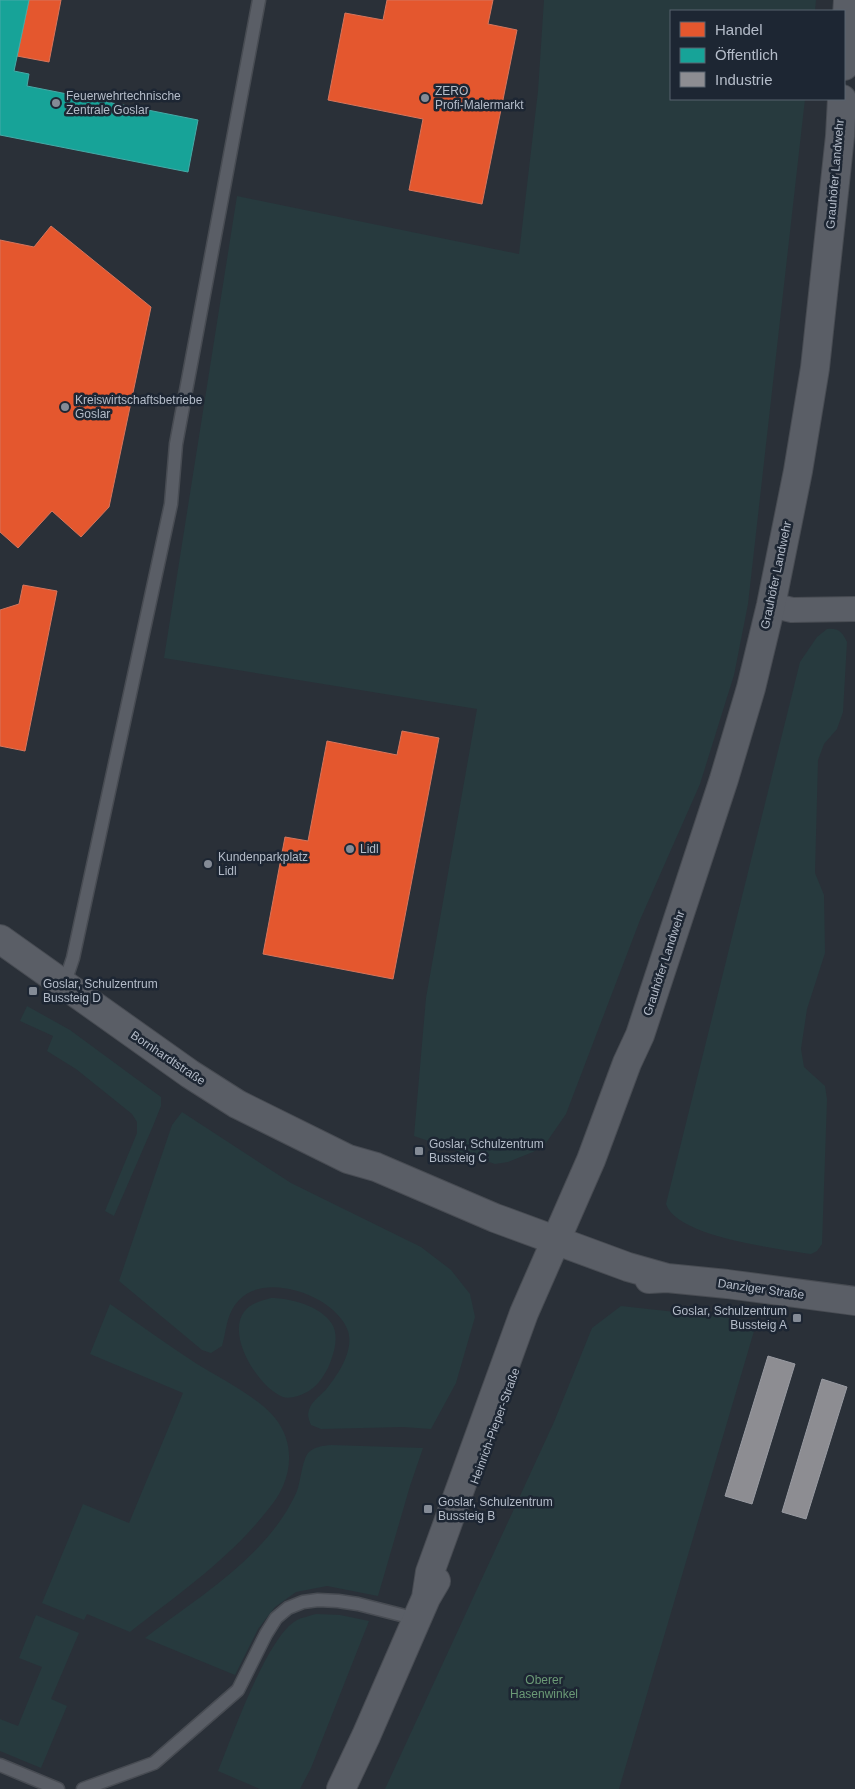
<svg xmlns="http://www.w3.org/2000/svg" width="855" height="1789" font-family="Helvetica,sans-serif">
	<style>
		.green { fill: #273a3e }
		.shops { fill: #e4572e; stroke: #d6755c }
		.public { fill: #17a398; stroke: #46aaa7 }
		.industry { fill: #8d8d92; stroke: #999ba2 }
		.lines { fill: none; stroke-linecap: round; stroke-linejoin: round }
		.service-casing { stroke: #484c53; stroke-width: 15 }
		.minor-casing { stroke: #484c53; stroke-width: 26 }
		.tertiary-casing { stroke: #484c53; stroke-width: 30 }
		.service { stroke: #5a5e66; stroke-width: 12 }
		.minor { stroke: #5a5e66; stroke-width: 24 }
		.tertiary { stroke: #5a5e66; stroke-width: 28 }
		.poi-dot { fill: #848b96; stroke: #1d2633; stroke-width: 2 }
		.labels { text-anchor: middle; stroke-width: 5; stroke-linejoin: round; paint-order: stroke }
		.poi-label { font-size: 12px; fill: #b4bcc9; stroke: #1d2633; text-anchor: start }
		.street-label { font-size: 12px; fill: #b4bcc9; stroke: #1d2633 }
		.park-label { font-size: 12px; fill: #6b9a76; stroke: #1d2633 }
	</style>
	<rect width="100%" height="100%" fill="#2a3038"/>
	<path class="green" d="M544,0H816L815,11H671V99H805L748,604L734,675L700,784L640,920L566,1114L546,1143L533,1152L508,1162L495,1164L414,1136L426,998L477,709L164,658L237,196L519,254L538,91Z
		M827,629C839,628 842,632 847,642L843,712L837,729L824,744L818,760L815,873L824,895L825,953L807,1009L801,1049L804,1067L825,1086L827,1099L822,1244L817,1251L811,1254C780,1249 676,1237 666,1204L800,662L817,637Z
		M27,1006L70,1030L161,1097V1106L153,1126L114,1216L105,1211L137,1133V1122L132,1114L76,1069L47,1051L53,1036L20,1021Z
		M182,1112L291,1183L421,1247L451,1270L470,1294L475,1317L456,1383L431,1429L403,1427L321,1429L311,1425C309,1420 307,1415 309,1410C312,1400 322,1395 328,1387C339,1373 354,1350 348,1331C336,1296 266,1271 239,1300C226,1314 227,1329 222,1346L211,1353L202,1350L119,1281L172,1125Z
		M271,1298C290,1298 321,1306 332,1324C340,1337 333,1356 328,1368C322,1379 316,1388 305,1393C299,1396 290,1399 283,1397C259,1388 226,1336 244,1312C250,1303 261,1301 271,1298Z
		M110,1304C139,1324 168,1345 197,1364C221,1379 258,1397 275,1418C291,1438 293,1463 283,1486C278,1498 270,1507 262,1517C225,1562 176,1596 130,1632L87,1614L84,1620L42,1603L83,1504L129,1523L183,1393L90,1354Z
		M621,1306L757,1321L619,1789H385L554,1422L592,1328Z
		M331,1445L423,1448L410,1486L378,1596L327,1586L296,1592L275,1607L258,1629L235,1675L145,1638C194,1600 253,1565 286,1512C290,1505 294,1498 297,1491C301,1481 302,1459 309,1452C316,1446 323,1446 331,1445Z
		M316,1614L340,1615L369,1621L311,1768L300,1789H260L218,1771C232,1737 267,1636 297,1620C303,1617 310,1616 316,1614Z
		M36,1615L79,1633L51,1699L67,1706L41,1768L0,1751V1719L18,1726L42,1667L19,1658Z"/>
	<path class="shops" d="M29,0H61L49,62L17,56Z
		M387,0H493L488,24L517,30L482,204L409,190L423,119L328,100L345,13L383,20Z
		M51,226L151,307L109,507L81,537L52,511L18,548L0,532V240L34,247Z
		M23,585L57,591L25,751L0,746V610L19,604Z
		M402,731L439,738L393,979L263,954L285,837L308,841L327,741L397,755Z"/>
	<path class="public" d="M0,0H29L14,71L29,74L27,86L198,120L188,172L0,135Z"/>
	<path class="industry" d="M768,1356L795,1364L752,1504L725,1496Z
		M822,1379L847,1387L806,1519L782,1512Z"/>
	<g class="lines">
		<defs>
			<path id="service" d="M64,985L73,958L171,504L176,444L259,0
				M0,1765L58,1789
				M83,1789L154,1763L238,1690L266,1634L276,1618L288,1608L303,1602L318,1600L338,1601L358,1604L417,1619"/>
			<path id="minor" d="M771,605L792,610L855,609"/>
			<path id="tertiary" d="M844,66L848,0
				M0,939L190,1074L237,1104L348,1159L376,1167L495,1218L628,1267L667,1278
				M649,1279L667,1278L727,1284L855,1301
				M426,1598L430,1572L524,1313L591,1160L627,1063L640,1035L724,779L751,688L771,605L798,471L815,368L840,136L842,99
				M341,1789L366,1736L426,1598L436,1581"/>
		</defs>
		<use href="#service" class="service-casing"/>
		<use href="#minor" class="minor-casing"/>
		<use href="#tertiary" class="tertiary-casing"/>
		<use href="#service" class="service"/>
		<use href="#minor" class="minor"/>
		<use href="#tertiary" class="tertiary"/>
	</g>
	<g class="poi-dot">
		<circle cx="425" cy="98" r="5"/>
		<circle cx="56" cy="103" r="5"/>
		<circle cx="65" cy="407" r="5"/>
		<circle cx="350" cy="849" r="5"/>
		<circle cx="208" cy="864" r="5"/>
		<rect x="28" y="986" width="10" height="10" rx="2.5"/>
		<rect x="414" y="1146" width="10" height="10" rx="2.5"/>
		<rect x="792" y="1313" width="10" height="10" rx="2.5"/>
		<rect x="423" y="1504" width="10" height="10" rx="2.5"/>
	</g>
	<g class="labels">
		<g class="poi-label">
			<text x="435" y="95">ZERO<tspan x="435" dy="14">Profi-Malermarkt</tspan></text>
			<text x="66" y="100">Feuerwehrtechnische<tspan x="66" dy="14">Zentrale Goslar</tspan></text>
			<text x="75" y="404">Kreiswirtschaftsbetriebe<tspan x="75" dy="14">Goslar</tspan></text>
			<text x="360" y="853">Lidl</text>
			<text x="218" y="861">Kundenparkplatz<tspan x="218" dy="14">Lidl</tspan></text>
			<text x="43" y="988">Goslar, Schulzentrum<tspan x="43" dy="14">Bussteig D</tspan></text>
			<text x="429" y="1148">Goslar, Schulzentrum<tspan x="429" dy="14">Bussteig C</tspan></text>
			<text x="787" y="1315" text-anchor="end">Goslar, Schulzentrum<tspan x="787" dy="14">Bussteig A</tspan></text>
			<text x="438" y="1506">Goslar, Schulzentrum<tspan x="438" dy="14">Bussteig B</tspan></text>
		</g>
		<g class="street-label">
			<text transform="translate(835 174) rotate(-85)" y="4">Grauhöfer Landwehr</text>
			<text transform="translate(776 575) rotate(-78)" y="4">Grauhöfer Landwehr</text>
			<text transform="translate(664 963) rotate(-72)" y="4">Grauhöfer Landwehr</text>
			<text transform="translate(168 1058) rotate(34)" y="4">Bornhardtstraße</text>
			<text transform="translate(761 1289) rotate(8)" y="4">Danziger Straße</text>
			<text transform="translate(495 1426) rotate(-70)" y="4">Heinrich-Pieper-Straße</text>
		</g>
		<g class="park-label">
			<text x="544" y="1684">Oberer<tspan x="544" dy="14">Hasenwinkel</tspan></text>
		</g>
	</g>
	<rect x="670" y="10" width="175" height="90" fill="#1d2633" stroke="#59626f"/>
	<rect x="680" y="22" width="25" height="15" fill="#e4572e" stroke="#59626f"/>
	<text x="715" y="35" font-size="15" fill="#b4bcc9">Handel</text>
	<rect x="680" y="48" width="25" height="15" fill="#17a398" stroke="#59626f"/>
	<text x="715" y="60" font-size="15" fill="#b4bcc9">Öffentlich</text>
	<rect x="680" y="72" width="25" height="15" fill="#8d8d92" stroke="#59626f"/>
	<text x="715" y="85" font-size="15" fill="#b4bcc9">Industrie</text>
</svg>
